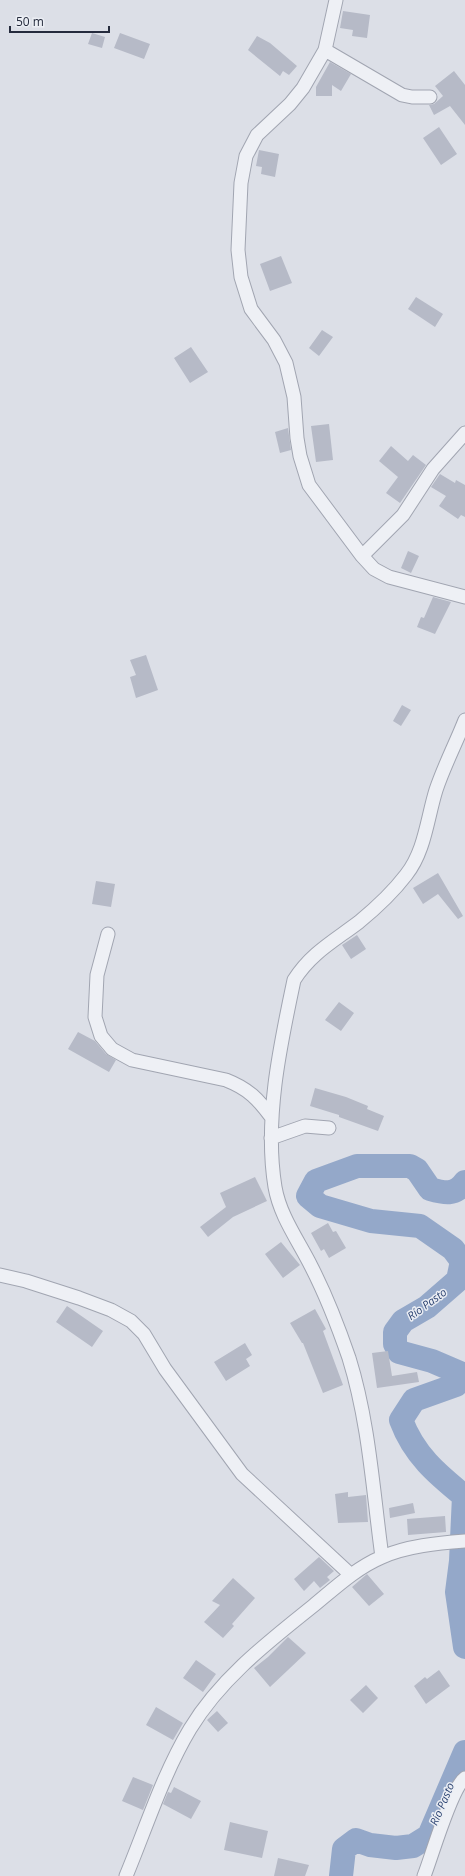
<svg xmlns="http://www.w3.org/2000/svg" width="465" height="1876" font-family="'Open Sans',sans-serif">
	<style>
		.lines { fill: none; stroke-linecap: round; stroke-linejoin: round }
		.river { stroke: #94a8c9; stroke-width: 24 }
		.building { fill: #b6bac7 }
		.street-casing { stroke: #a1a5b1; stroke-width: 15 }
		.street { stroke: #eef0f5; stroke-width: 13 }
		.labels { text-anchor: middle; stroke-width: 3; stroke-linejoin: round; paint-order: stroke }
		.water-label { font-size: 11px; font-style: italic; fill: #2e4573; stroke: #ebeef4 }
	</style>
	<rect width="100%" height="100%" fill="#dcdfe7"/>
	<g class="lines">
		<path class="river" d="M465,1182C455,1196 444,1193 430,1189L417,1170L410,1166H357L316,1181L308,1196L320,1206L371,1221L420,1226L453,1249L462,1261L458,1280L427,1307L403,1321L395,1332V1344L399,1352L432,1361L460,1373L462,1378L456,1385L414,1400L401,1420C414,1455 437,1474 464,1496L461,1561L457,1592L465,1647
			M341,1876L344,1849L356,1840L370,1845L396,1848L413,1846L429,1836L465,1752"/>
	</g>
	<path class="building" d="M343,11L370,15L367,38L352,36L353,30L340,28Z
		M92,33L105,37L102,48L88,44Z
		M120,33L150,44L144,59L114,48Z
		M257,36L270,43L297,66L289,75L283,71L280,76L248,50Z
		M330,62L351,74L341,91L332,85V96H316V87Z
		M454,71L465,85V125L450,106L434,115L429,105L434,104L443,96L435,86Z
		M439,127L457,154L441,165L423,138Z
		M259,150L279,154L275,177L261,174L262,167L256,166Z
		M281,256L292,283L270,291L260,264Z
		M416,297L443,314L435,327L408,309Z
		M322,330L333,337L319,356L309,348Z
		M191,347L208,372L190,383L174,358Z
		M329,424L333,460L316,462L311,426Z
		M288,428L291,450L280,453L275,432Z
		M391,446L408,461L413,455L426,465L400,503L386,493L398,477L379,461Z
		M440,474L455,483L456,480L465,485V517L461,515L458,519L439,506L446,496L431,487Z
		M408,551L419,556L411,573L401,568Z
		M433,597L451,602L435,634L417,627L421,617L424,618Z
		M146,655L158,690L136,698L130,677L136,675L130,660Z
		M402,705L411,710L401,726L393,721Z
		M438,873L463,916L458,919L438,894L423,904L413,888Z
		M96,881L115,884L111,907L92,904Z
		M357,935L366,949L351,959L342,945Z
		M339,1002L354,1013L341,1031L325,1020Z
		M78,1032L95,1041L106,1054L116,1060L109,1072L68,1049Z
		M315,1088L346,1097L368,1106L367,1109L384,1116L378,1131L339,1117V1115L310,1106Z
		M255,1177L267,1201L233,1217L208,1237L200,1227L226,1207L220,1193Z
		M328,1223L333,1232L336,1231L346,1248L329,1258L324,1249L321,1251L311,1233Z
		M281,1242L300,1265L283,1278L265,1254Z
		M67,1306L103,1331L92,1347L56,1322Z
		M315,1309L326,1329L323,1331L343,1385L323,1393L303,1343H302L290,1323Z
		M245,1343L252,1355L246,1359L250,1366L226,1381L214,1362Z
		M388,1351L392,1376L417,1372L419,1382L377,1388L372,1353Z
		M348,1492V1497L366,1495L368,1522L338,1523L335,1494Z
		M413,1503L415,1513L390,1518L389,1508Z
		M445,1516L446,1532L408,1535L407,1519Z
		M319,1557L334,1571L327,1577L330,1580L320,1588L314,1581L304,1591L294,1579Z
		M367,1574L384,1594L369,1606L352,1587Z
		M233,1578L255,1598L232,1624L234,1626L223,1638L204,1622L220,1605L212,1601Z
		M288,1637L306,1653L270,1687L254,1668L268,1657Z
		M196,1660L216,1674L203,1692L183,1678Z
		M439,1670L450,1686L426,1704L414,1686L425,1677L427,1679Z
		M366,1685L378,1698L363,1713L350,1700Z
		M156,1707L183,1723L173,1740L146,1725Z
		M217,1711L228,1723L218,1732L207,1720Z
		M133,1777L153,1785L143,1810L122,1801Z
		M174,1787L201,1801L191,1819L163,1804L168,1792L171,1793Z
		M230,1822L268,1831L262,1858L224,1850Z
		M278,1858L309,1865L305,1876H274Z"/>
	<g class="lines">
		<defs>
			<path id="street" d="M336,0L325,50L303,88L290,104L257,135L246,156L241,183L238,250L241,277L251,309L274,340L286,363L294,397L297,438L300,456L309,485L362,556L374,569L389,577L465,597
				M325,50L402,95L412,97H430
				M362,556L403,515L433,469L465,433
				M108,934L97,975L95,1017L101,1036L112,1049L132,1060L226,1080C249,1089 258,1099 272,1118
				M271,1138L305,1126L329,1128
				M0,1275L26,1281L79,1298L111,1310L131,1321L144,1334L165,1369L242,1474L351,1575
				M382,1557C373,1491 369,1422 349,1358C338,1326 326,1295 311,1266C298,1240 280,1216 275,1187C264,1120 280,1046 294,980C311,953 334,941 359,922C376,908 393,892 406,875C425,851 427,819 436,790C444,766 456,743 465,720
				M126,1876C146,1828 163,1774 190,1729C220,1679 268,1642 313,1606C335,1588 356,1568 382,1557C407,1546 438,1543 465,1541
				M424,1876C432,1856 451,1788 465,1778"/>
		</defs>
		<use href="#street" class="street-casing"/>
		<use href="#street" class="street"/>
	</g>
	<g class="labels">
		<g class="water-label">
			<text transform="translate(427 1304) rotate(-36)" y="4">Río Pasto</text>
			<text transform="translate(442 1804) rotate(-67)" y="4">Río Pasto</text>
		</g>
	</g>
	<path d="M10 26v6h99v-6" fill="none" stroke="#252b3d" stroke-width="2"/>
	<text x="16" y="26" font-size="12" fill="#252b3d" stroke="#ebeef4" stroke-width="3" paint-order="stroke">50 m</text>
</svg>
